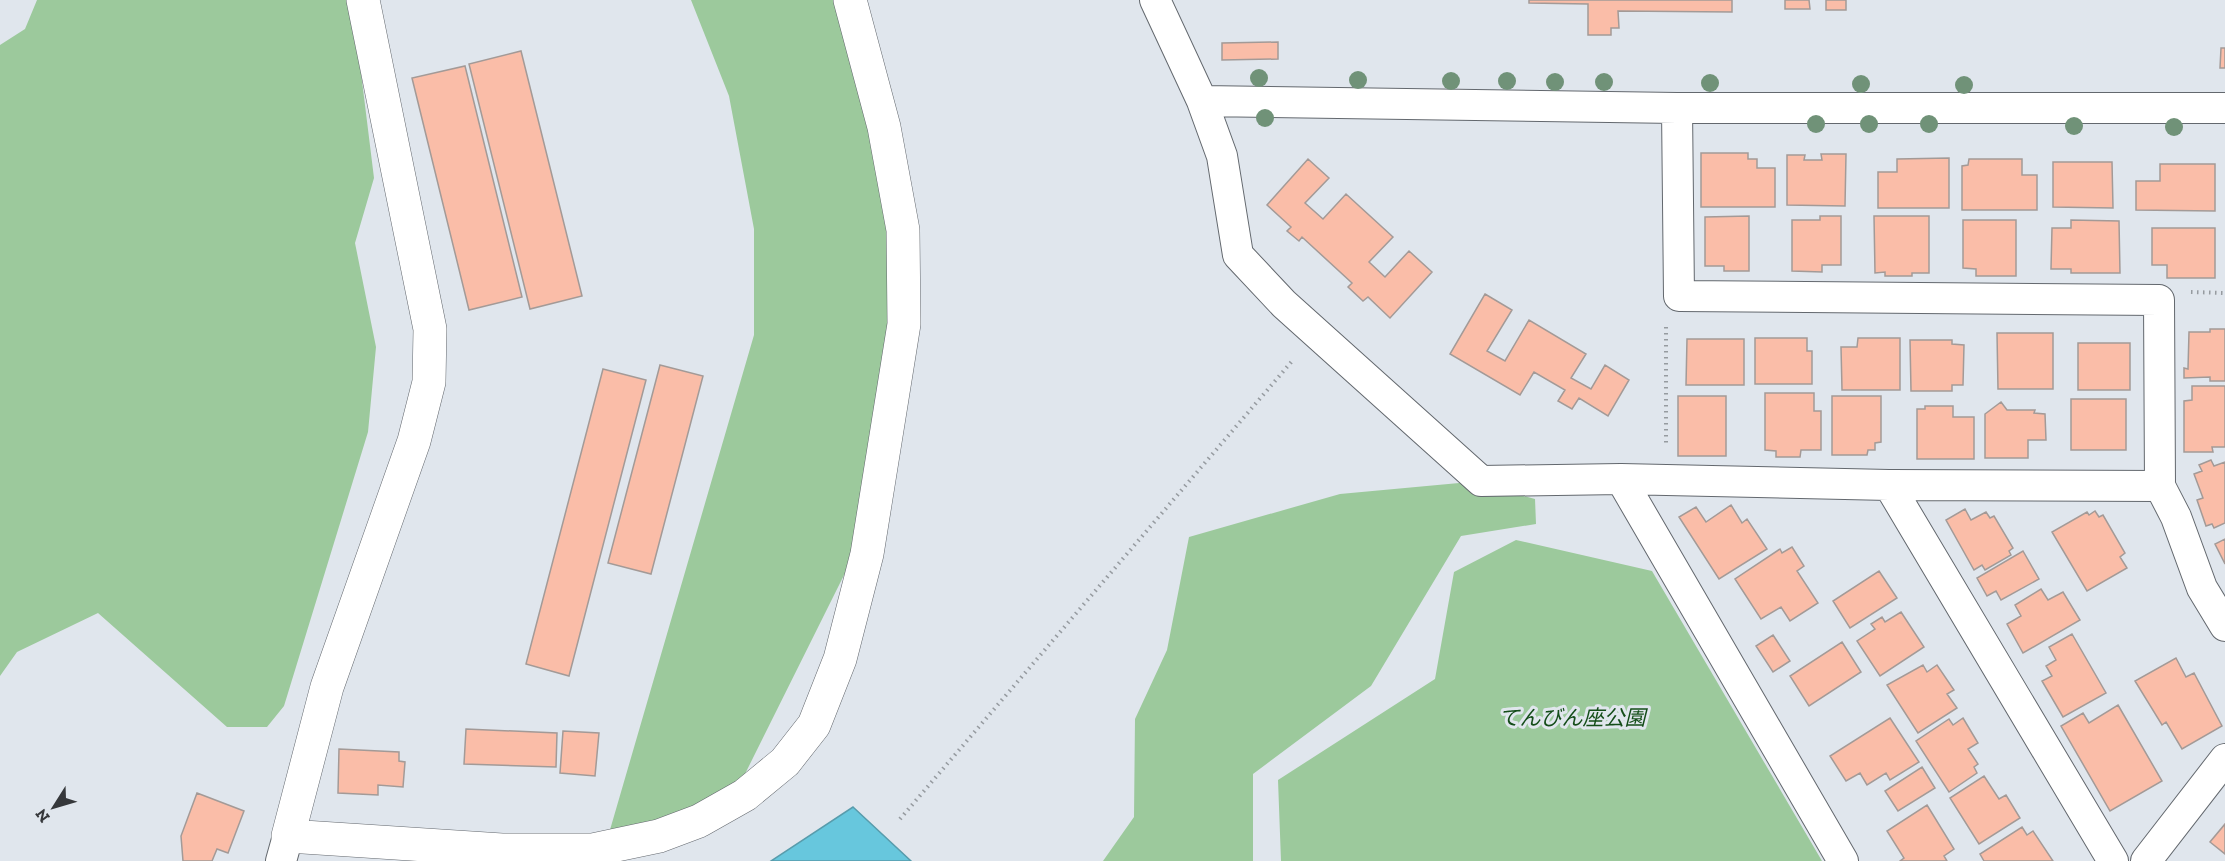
<svg xmlns="http://www.w3.org/2000/svg" width="2225" height="861" font-family="'Zilla Slab','Noto Sans JP',serif">
	<style>
		.green { fill: #9cc99c }
		.water { fill: #67c7dd; stroke: #589cac; stroke-width: 1.5 }
		.building { fill: #fabda8; stroke: #a39a97; stroke-width: 1.5 }
		.lines { fill: none; stroke-linecap: round; stroke-linejoin: round }
		.street-casing { stroke: #63686e; stroke-width: 32 }
		.secondary-casing { stroke: #63686e; stroke-width: 34 }
		.path { stroke: #969ba0; stroke-width: 4; stroke-dasharray: 1.5 4.5; stroke-linecap: butt }
		.street { stroke: #fff; stroke-width: 30 }
		.secondary { stroke: #fff; stroke-width: 33 }
		.tree { fill: #709278 }
		.labels { text-anchor: middle; stroke-width: 6; stroke-linejoin: round; paint-order: stroke }
		.park-label { font-size: 21px; font-style: italic; fill: #144d19; stroke: #e0e6ed }
	</style>
	<rect width="100%" height="100%" fill="#e0e6ed"/>
	<path class="green" d="M37,0H352L374,178L355,243L376,347L368,432L284,706L267,727H227L98,613L17,652L0,676V45L25,29Z
		M691,0H837L896,176L892,370L855,553L740,784L605,847L754,335V229L729,96Z
		M1470,482L1535,499L1536,524L1461,536L1371,686L1253,774V861H1103L1134,817L1135,719L1167,650L1189,537L1340,494Z
		M1516,540L1652,571L1822,861H1281L1278,780L1435,679L1454,572Z"/>
	<path class="water" d="M853,807L911,861H771Z"/>
	<path class="building" d="M1529,0H1732V12L1618,11L1619,28H1611V35H1588V4L1529,3Z
		M1785,0H1809L1810,9H1785Z
		M1826,0H1846V10H1826Z
		M1278,42V59L1222,60V43Z
		M2221,48H2225V68H2220Z
		M521,51L582,296L530,309L469,64Z
		M465,66L522,297L469,310L412,78Z
		M1701,153H1748V159H1757V168H1775V207H1701Z
		M1821,154H1846L1845,206L1787,205V155H1805L1804,160H1822Z
		M1949,158V208H1878V172H1897V159Z
		M1308,159L1329,178L1305,203L1323,219L1346,194L1393,237L1369,262L1385,277L1409,251L1432,272L1390,318L1368,297L1363,301L1348,287L1352,283L1302,237L1299,241L1287,231L1291,227L1267,205Z
		M1969,159H2022V175H2037V210H1962V166L1968,165Z
		M2053,162H2112L2113,208L2053,207Z
		M2160,164H2215V211L2136,210V181H2160Z
		M1749,216V271H1724V266H1705V217Z
		M1820,216H1841V265H1822V272L1792,271V220H1820Z
		M1874,216H1929V273H1912V276H1885V272L1875,273Z
		M1963,220H2016V276H1976V269L1963,268Z
		M2071,220L2119,221L2120,273H2071V269H2051L2052,228H2071Z
		M2152,228H2215V278H2167V265H2152Z
		M1485,294L1512,310L1487,351L1505,361L1529,320L1586,354L1571,378L1591,389L1605,365L1629,380L1608,416L1579,398L1572,409L1558,401L1565,390L1534,372L1520,395L1450,354Z
		M2210,329H2225V381H2210V377L2184,378V368L2188,369L2189,332H2210Z
		M1997,333H2053V389H1998Z
		M1755,338H1807V351H1812V384H1755Z
		M1858,338H1900V390H1842L1841,347H1857Z
		M1687,339H1744V385H1686Z
		M1910,340H1952V344L1964,345L1963,385H1952V391H1911Z
		M2078,343H2130V390H2078Z
		M660,365L703,376L651,574L608,563Z
		M603,369L646,380L569,676L526,664Z
		M2192,386H2225V447H2212L2213,452H2184V401L2192,400Z
		M1765,393H1814V411H1821V450H1801L1800,457H1776V451L1765,450Z
		M1678,396H1726V456H1678Z
		M1832,396H1881V442L1875,443V450H1868L1867,455H1832Z
		M2071,399H2126V450H2071Z
		M2001,402L2007,410H2035L2034,413L2045,414L2046,440H2028V458H1985V414Z
		M1925,406H1953V417H1974V459H1917V409H1925Z
		M2211,460L2214,466L2225,462V523L2214,528L2212,524L2206,526L2197,500L2203,498L2194,474L2202,471L2199,465Z
		M1731,505L1742,523L1747,519L1767,549L1719,579L1679,517L1696,507L1706,522Z
		M1965,509L1971,520L1986,512L1990,518L1994,516L2013,548L2009,551L2011,555L1985,570L1982,565L1974,570L1946,520Z
		M2095,511L2099,517L2103,515L2125,553L2120,557L2127,568L2087,591L2052,532L2087,512L2089,515Z
		M2225,539V564L2215,544Z
		M1792,547L1804,566L1797,571L1818,603L1790,621L1781,607L1761,619L1735,579L1780,549L1782,553Z
		M2023,551L2039,579L2001,600L1996,591L1987,596L1977,578Z
		M1879,571L1897,598L1850,628L1833,601Z
		M2041,589L2048,600L2063,592L2080,620L2023,653L2007,624L2021,616L2015,605Z
		M1901,612L1924,647L1880,676L1857,641L1875,629L1871,624L1882,617L1885,622Z
		M2072,634L2106,693L2063,717L2042,681L2052,676L2046,666L2056,660L2049,647Z
		M1773,635L1790,661L1773,672L1756,646Z
		M1842,642L1861,672L1809,706L1790,676Z
		M2176,658L2186,677L2194,673L2222,726L2182,749L2166,722L2162,725L2135,681Z
		M1923,665L1927,672L1937,665L1954,690L1947,694L1957,708L1918,733L1887,685Z
		M2118,705L2162,781L2110,811L2061,726L2083,713L2089,723Z
		M1890,718L1919,762L1890,780L1886,773L1867,785L1860,773L1846,781L1830,756Z
		M1963,718L1978,743L1968,749L1978,764L1974,767L1977,773L1949,792L1916,741L1949,719L1953,725Z
		M466,729L557,733L556,767L464,764Z
		M563,731L599,733L595,776L560,773Z
		M339,749L399,752V761L405,762L403,787L378,785V795L338,793Z
		M1922,767L1935,788L1898,811L1885,791Z
		M1984,776L1999,799L2006,795L2020,818L1979,844L1950,798Z
		M197,793L244,811L228,853L217,849L212,861H183L181,836Z
		M1927,805L1954,849L1944,856L1947,861H1900L1904,858L1887,831Z
		M2225,824V854L2210,842Z
		M2022,827L2027,835L2033,831L2053,861H1984L1980,854Z"/>
	<g class="lines">
		<defs>
			<path id="street" d="M1155,0L1202,101L1222,156L1238,255L1284,304L1481,481L1621,479L1889,485L2160,486
				M1202,101L1677,108H2225
				M1677,108L1679,296L2159,300L2160,486L2176,517L2202,588L2225,626
				M1621,479L1843,861
				M1889,485L2113,861
				M281,861L288,836
				M2146,861L2225,759"/>
			<path id="secondary" d="M363,0L430,329L429,382L414,441L327,687L288,836L502,850H593L659,836L699,821L745,795L785,762L814,725L840,659L867,554L904,324L903,230L884,127L850,0"/>
		</defs>
		<use href="#street" class="street-casing"/>
		<use href="#secondary" class="secondary-casing"/>
		<path class="path" d="M2191,292L2225,293
			M1666,327V446
			M900,819L1293,360"/>
		<use href="#street" class="street"/>
		<use href="#secondary" class="secondary"/>
	</g>
	<g class="tree">
		<circle cx="1259" cy="78" r="9"/>
		<circle cx="1358" cy="80" r="9"/>
		<circle cx="1451" cy="81" r="9"/>
		<circle cx="1507" cy="81" r="9"/>
		<circle cx="1555" cy="82" r="9"/>
		<circle cx="1604" cy="82" r="9"/>
		<circle cx="1710" cy="83" r="9"/>
		<circle cx="1861" cy="84" r="9"/>
		<circle cx="1964" cy="85" r="9"/>
		<circle cx="1265" cy="118" r="9"/>
		<circle cx="1816" cy="124" r="9"/>
		<circle cx="1869" cy="124" r="9"/>
		<circle cx="1929" cy="124" r="9"/>
		<circle cx="2074" cy="126" r="9"/>
		<circle cx="2174" cy="127" r="9"/>
	</g>
	<g class="labels">
		<g class="park-label">
			<text x="1572" y="725">てんびん座公園</text>
		</g>
	</g>
	<g transform="translate(54 807) rotate(233)" stroke="#e0e6ed" stroke-width="4.5" paint-order="stroke">
	<path d="M0-4.5L10 22L0 15L-10 22Z" fill="#36383b"/>
	<text y="-9" font-size="16" font-weight="bold" text-anchor="middle" fill="#36383b">N</text>
	</g>
</svg>
